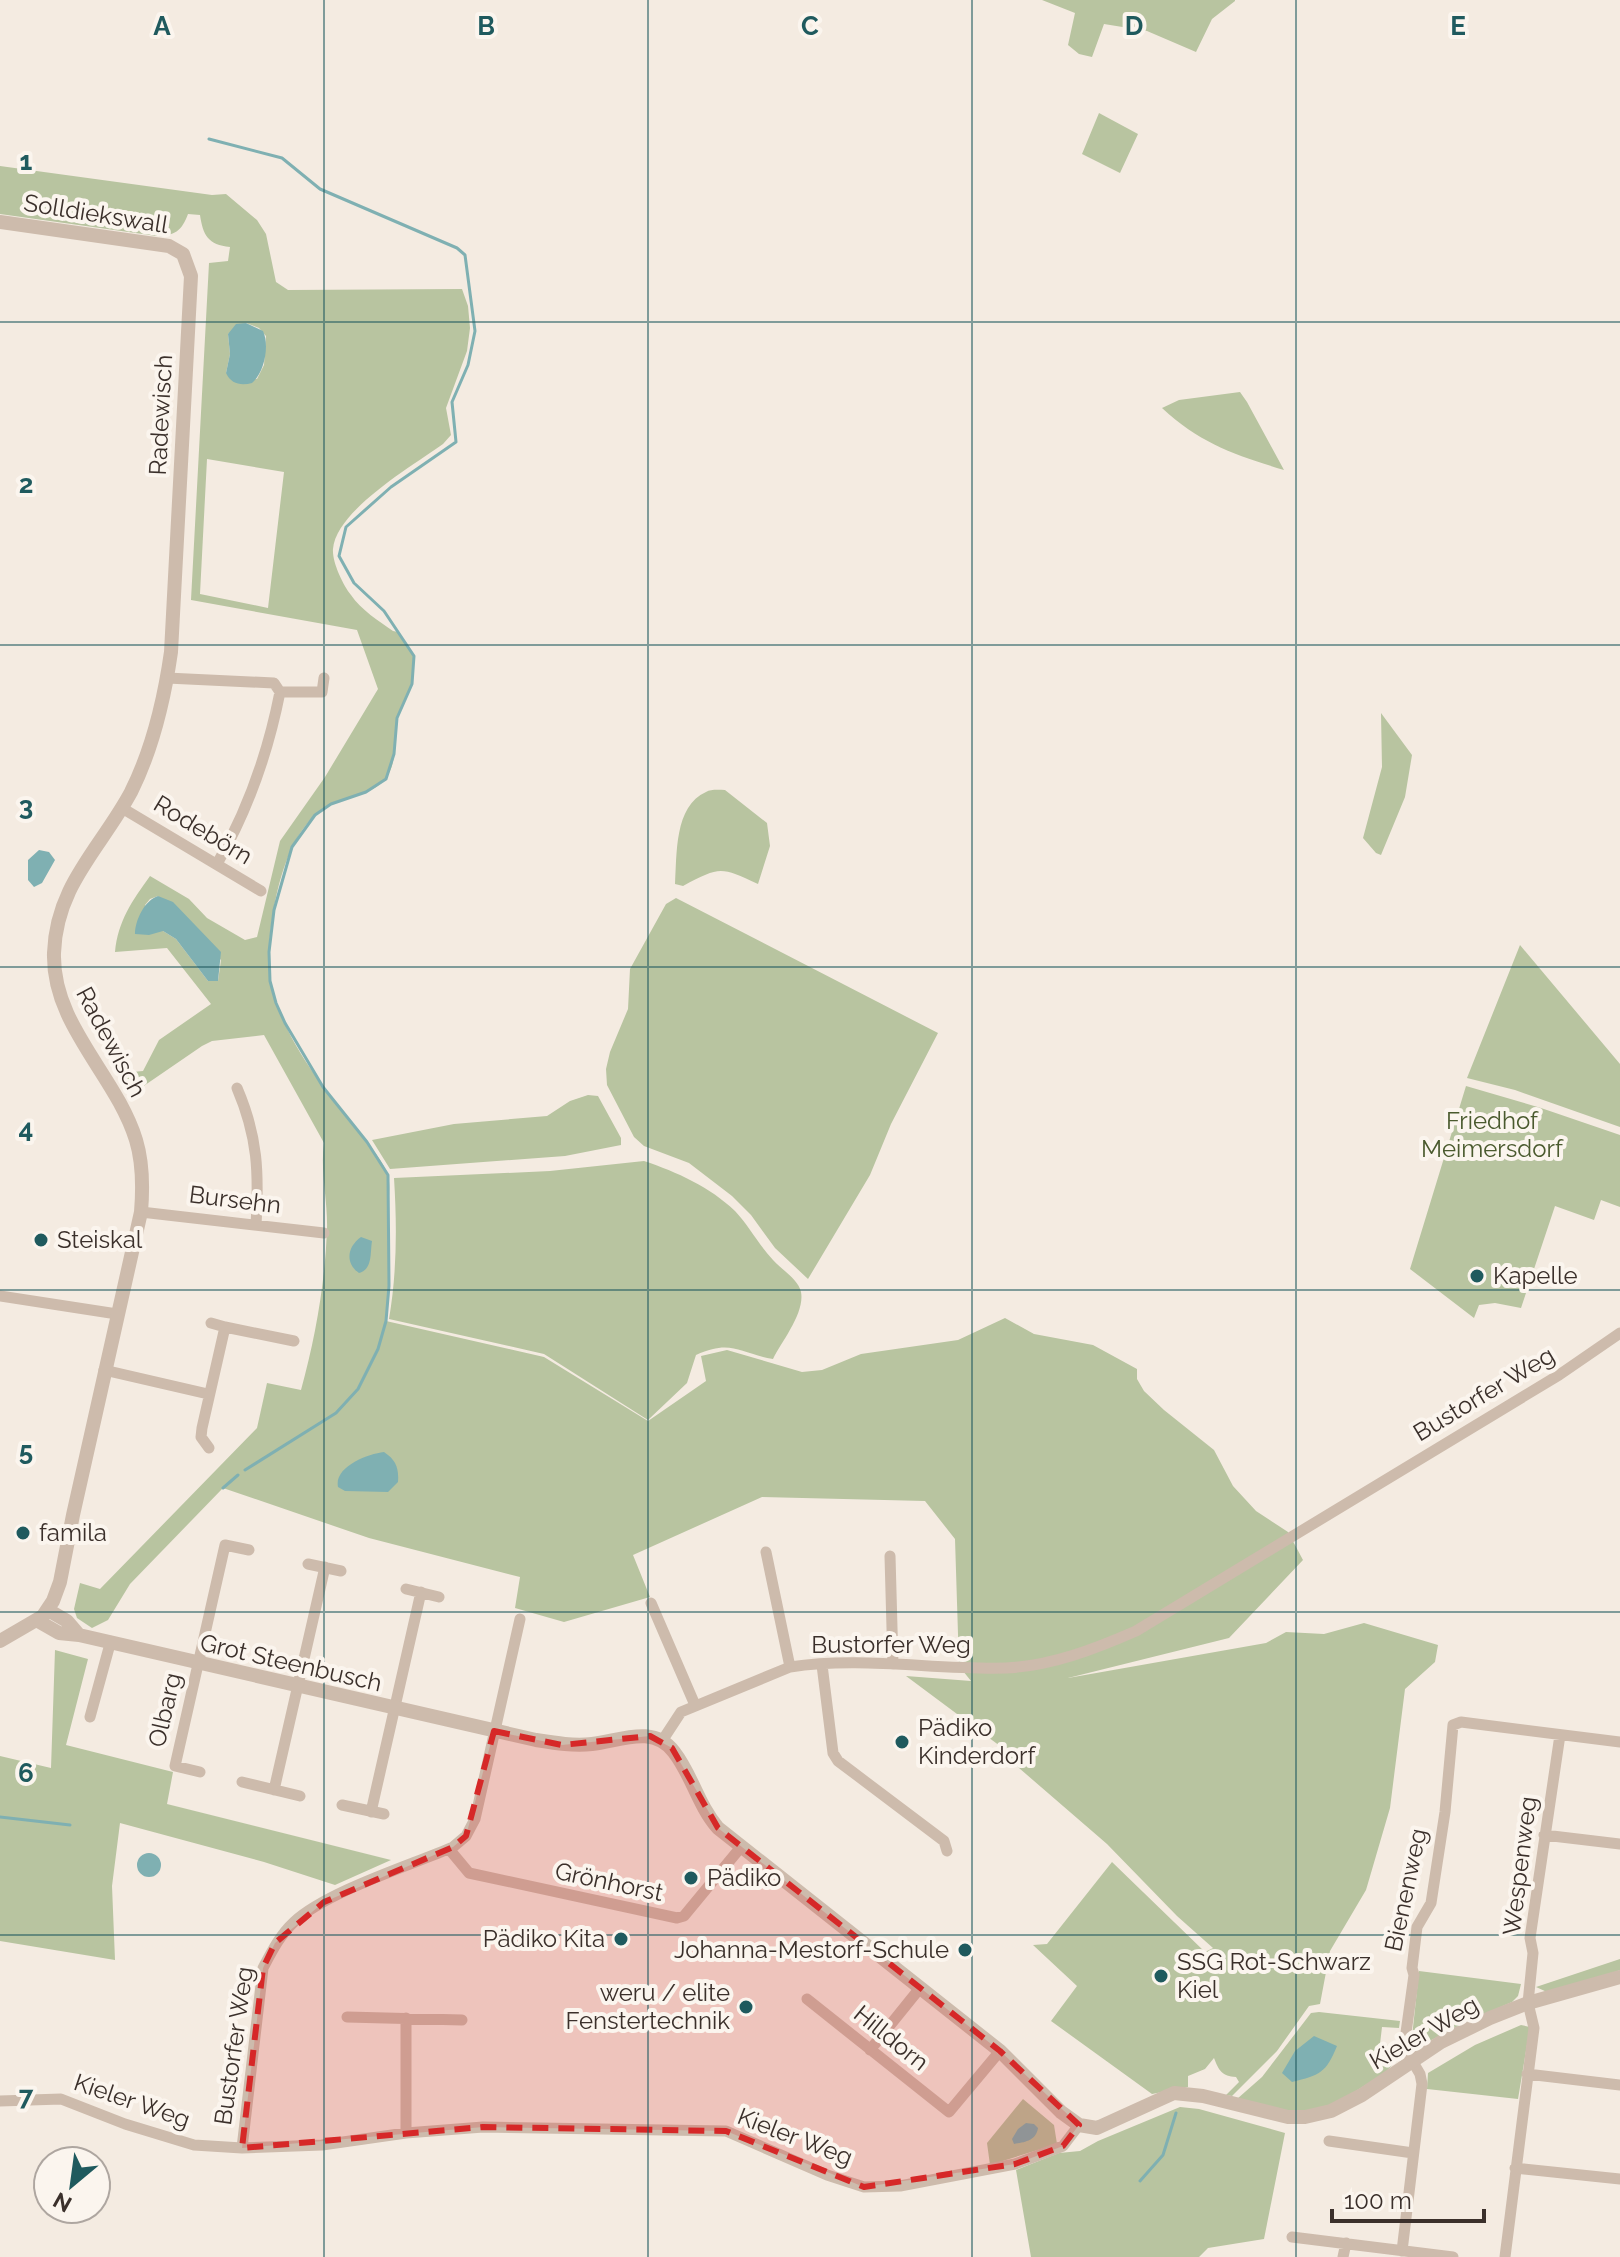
<svg xmlns="http://www.w3.org/2000/svg" width="1620" height="2257" font-family="Raleway,sans-serif">
	<style>
		.green { fill: #b8c4a0; fill-rule: evenodd }
		.water { fill: #7fb0b2 }
		.lines { fill: none; stroke-linecap: round; stroke-linejoin: round }
		.stream { stroke: #7fb0b2; stroke-width: 3 }
		.minor { stroke: #cdbbac; stroke-width: 11 }
		.tertiary { stroke: #cdbbac; stroke-width: 14 }
		.marked { fill: #d62828; fill-opacity: 0.2; stroke: #d62828; stroke-width: 6; stroke-dasharray: 16 10; stroke-linejoin: round }
		.grid { fill: none; stroke: #1f5a5e; stroke-width: 2; stroke-opacity: 0.55 }
		.poi-dot { fill: #1f5a5e; stroke: #fbf5ee; stroke-width: 3 }
		.labels { text-anchor: middle; stroke-width: 8; stroke-linejoin: round; paint-order: stroke }
		.street-label { font-size: 24px; fill: #3b302b; stroke: #fbf5ee }
		.park-label { font-size: 24px; fill: #4a5a2e; stroke: #fbf5ee }
		.poi-label { font-size: 24px; fill: #3b302b; stroke: #fbf5ee; text-anchor: start }
		.grid-label { font-size: 26px; text-anchor: middle; font-weight: bold; fill: #1f5a5e; stroke: #fbf5ee; stroke-width: 8; stroke-linejoin: round; paint-order: stroke }
	</style>
	<rect width="100%" height="100%" fill="#f4ebe1"/>
	<path class="green" d="M1042,0H1235V1L1212,19L1196,52L1147,31L1104,24L1092,57L1079,54L1068,45L1075,13Z
		M1099,113L1138,134L1120,173L1082,154Z
		M0,166L212,195L226,194L257,220L266,234L276,282L288,290L462,289L468,306L470,328L467,351L446,408L451,435L443,444C414,465 336,510 333,549C332,562 343,585 351,595C361,610 379,621 393,631L398,632L414,656C413,666 414,677 411,686C407,698 399,708 397,720C394,738 398,764 385,779C373,795 347,796 331,804C285,827 272,904 269,950C265,1016 315,1077 354,1126C363,1138 385,1162 388,1176C391,1187 388,1201 388,1212C389,1249 389,1285 386,1321L544,1357L648,1421L706,1381L701,1356L727,1350L802,1372L822,1370L861,1354L958,1340L1005,1318L1034,1334L1093,1345L1137,1369V1379L1144,1391L1164,1410L1214,1450L1233,1486L1256,1511L1288,1532L1303,1560L1229,1638L1068,1678L1266,1643L1286,1632L1324,1634L1364,1623L1438,1645L1435,1662L1405,1689L1390,1808L1366,1890L1330,1951L1320,2004L1309,2006L1277,2051L1232,2096L1226,2095L1239,2082L1236,2077C1222,2076 1219,2071 1214,2058L1205,2069L1188,2076V2087L1152,2094L1051,2021L1077,1986L1033,1945L1047,1944L1112,1862L1205,1952L1213,1948L1177,1916L1107,1844L1019,1768L1000,1746L906,1676L971,1681L959,1666L955,1539L925,1501L762,1497L633,1555L650,1597L564,1622L515,1608L520,1577L369,1538L223,1488L130,1584L108,1620L92,1628L77,1618L74,1609L80,1583L100,1589L257,1428L267,1383L301,1390C315,1339 325,1284 327,1230C328,1201 320,1172 324,1143L264,1035L212,1041L202,1046L132,1094L122,1073L143,1071L159,1040L211,1004L167,948L115,952C118,921 132,901 150,876L189,899L207,918L245,940L257,937L280,841L325,777L378,689L357,630L191,600L209,263L228,261L230,247C208,245 203,235 200,215L188,214C182,231 174,236 157,236L0,214ZM246,323L259,328L266,336L264,365L257,379L226,373L230,354L228,334ZM207,459L284,472L268,608L200,594ZM158,896L221,960L218,981H208L176,939L163,931L145,905L150,899Z
		M1240,392L1247,402L1284,470C1235,455 1201,444 1162,408L1179,400Z
		M1381,713L1412,755L1405,797L1381,855L1376,853L1363,838L1382,767Z
		M725,790L767,823L770,846L758,884C720,867 721,866 683,886L675,884C677,855 674,806 706,792C711,789 719,790 725,790Z
		M676,898L938,1033L891,1124L870,1175L808,1279L775,1248L751,1215L732,1196L689,1163L644,1146L634,1137L607,1085L606,1069L610,1052L628,1009L630,969L666,904Z
		M1520,945L1620,1064V1127L1515,1090L1467,1078Z
		M1466,1086L1541,1108L1620,1135V1207L1601,1200L1594,1220L1555,1206L1521,1308L1495,1303L1479,1305L1474,1318L1410,1269Z
		M588,1095L598,1096L621,1138V1145L565,1156L390,1169L372,1140L454,1124L547,1116L570,1101Z
		M644,1161C677,1172 710,1187 735,1211C749,1226 759,1245 773,1260C782,1270 798,1279 801,1292C805,1313 782,1341 773,1359C738,1353 732,1339 696,1355L687,1383L648,1420L544,1354L389,1319C397,1272 397,1226 394,1178L550,1171Z
		M55,1650L88,1659L66,1745L173,1772L167,1804L391,1860L335,1885L264,1862L120,1823L112,1886L115,1960L0,1941V1756L51,1768Z
		M1620,1959V1970L1610,1974L1547,1992L1536,1987Z
		M1419,1971L1521,1984L1518,1996L1512,2002L1464,2023L1422,2045L1415,2042L1412,2037Z
		M1319,2012L1400,2021L1399,2028L1382,2027L1380,2044L1397,2046L1395,2062L1385,2073L1330,2107L1291,2113L1237,2099L1262,2077L1311,2013Z
		M1521,2025L1530,2027L1518,2099L1427,2089L1428,2073L1475,2045Z
		M1023,2099L1054,2125L1057,2144L990,2165L987,2143Z
		M1180,2107L1199,2109L1285,2133L1264,2239L1208,2248L1199,2257H1031L1016,2170L1059,2153L1080,2151L1098,2141Z"/>
	<path class="water" d="M246,323L263,331C270,346 264,373 252,383C241,386 231,384 226,373L230,354L228,334L236,324Z
		M39,850L49,852L55,860L42,883L34,887L28,880V860Z
		M158,896L173,902L221,952L218,981H208L176,939L163,931L149,935L135,934C135,920 145,900 158,896Z
		M361,1237L372,1241C370,1253 373,1269 359,1273C345,1263 347,1247 361,1237Z
		M384,1452C396,1460 399,1468 398,1482L388,1492L345,1491L338,1487C334,1467 367,1454 384,1452Z
		M137 1865a12 12 0 1 1 24 0a12 12 0 1 1-24 0Z
		M1314,2036L1337,2046C1326,2073 1320,2075 1292,2082L1282,2073L1295,2051Z
		M1026,2123L1034,2124L1038,2128C1036,2141 1025,2142 1014,2144L1012,2139L1018,2129Z"/>
	<g class="lines">
		<path class="stream" d="M209,139L282,158L320,189L457,248L465,255L475,331L468,365L452,402L456,442L391,487L346,527L339,556L354,583L384,611L414,656L412,684L397,718L394,754L386,779L366,792L331,804L315,815L292,847L274,910L269,952L270,981L276,1003L285,1023L323,1087L367,1142L388,1175L389,1286L386,1321L378,1349L358,1389L336,1413L245,1470
			M223,1488L238,1475
			M0,1817L70,1825
			M1140,2181L1163,2155L1176,2113"/>
		<path class="minor" d="M167,678L274,683L280,692H322L324,678
			M122,808L261,891
			M217,864C248,810 268,753 280,692
			M237,1088C258,1137 259,1173 256,1225
			M141,1212L324,1233
			M0,1296L117,1314
			M211,1323L225,1327
			M104,1370L208,1394
			M209,1448L201,1437L202,1428L225,1327L294,1341
			M766,1552L790,1667
			M890,1556L893,1664
			M308,1564L341,1571
			M406,1589L439,1597
			M651,1603L695,1705
			M822,1665L833,1753L838,1761L944,1841L947,1851
			M90,1717L110,1644
			M662,1741L681,1712L790,1667C861,1656 934,1670 1006,1668C1051,1666 1095,1649 1136,1631L1559,1375L1620,1333
			M200,1772L175,1766L225,1545L249,1550
			M242,1782L300,1796
			M274,1790L325,1567
			M342,1805L384,1814
			M371,1812L421,1592
			M1544,1835L1620,1844
			M449,1849L469,1873L677,1918L684,1916L741,1847
			M807,1999L949,2112L1000,2051
			M347,2017L462,2020
			M870,2050L920,1988
			M1527,2074L1620,2085
			M0,2101L61,2099L125,2124L194,2145L242,2148L322,2145L406,2133L483,2127L726,2131L827,2175L864,2187L900,2186L1015,2164L1063,2146L1079,2125
			M406,2133V2018
			M1329,2141L1413,2153
			M242,2148L263,1968C272,1951 280,1935 294,1922C328,1891 409,1866 453,1847L466,1836L475,1819L520,1619
			M1515,2168L1620,2179
			M1292,2237L1453,2257
			M1402,2251L1422,2084L1420,2074L1404,2047L1414,1975L1412,1968L1417,1927L1431,1903L1445,1812L1453,1725L1461,1722L1620,1742
			M1343,2257L1346,2243
			M1505,2257L1534,2028L1528,2003L1533,1953L1530,1938L1560,1735"/>
		<path class="tertiary" d="M0,222L169,246L183,254L191,276L171,652C164,701 153,748 131,792C101,848 56,885 54,953C52,1025 116,1075 136,1140C143,1163 143,1188 141,1212L73,1515L60,1582L53,1601L43,1616L0,1641
			M48,1610L67,1621L79,1635
			M38,1621L59,1633L79,1635L536,1740C555,1743 573,1746 592,1744C620,1741 653,1724 674,1752C692,1775 698,1805 718,1828L1000,2051L1061,2112L1079,2125L1097,2128L1174,2093L1203,2096L1288,2117H1305L1331,2111L1362,2095L1441,2042L1490,2018L1528,2003L1620,1977"/>
	</g>
	<path class="marked" d="M494,1731L562,1745L650,1736L672,1748L718,1828L1000,2051L1079,2125L1063,2146L1015,2164L864,2187L726,2131L483,2127L242,2148L263,1968L275,1943L324,1902L453,1847L466,1836Z"/>
	<path class="grid" d="M324,0V2257M648,0V2257M972,0V2257M1296,0V2257M0,322H1620M0,645H1620M0,967H1620M0,1290H1620M0,1612H1620M0,1935H1620"/>
	<g class="poi-dot">
		<circle cx="41" cy="1240" r="8"/>
		<circle cx="1477" cy="1276" r="8"/>
		<circle cx="23" cy="1533" r="8"/>
		<circle cx="902" cy="1742" r="8"/>
		<circle cx="691" cy="1878" r="8"/>
		<circle cx="621" cy="1939" r="8"/>
		<circle cx="965" cy="1950" r="8"/>
		<circle cx="1161" cy="1976" r="8"/>
		<circle cx="746" cy="2007" r="8"/>
	</g>
	<g class="labels">
		<g class="street-label">
			<text transform="translate(96 214) rotate(9)" y="8">Solldiekswall</text>
			<text transform="translate(161 415) rotate(-87)" y="8">Radewisch</text>
			<text transform="translate(203 830) rotate(31)" y="8">Rodebörn</text>
			<text transform="translate(111 1042) rotate(62)" y="8">Radewisch</text>
			<text transform="translate(235 1200) rotate(7)" y="8">Bursehn</text>
			<text transform="translate(1484 1394) rotate(-31)" y="8">Bustorfer Weg</text>
			<text x="891" y="1653">Bustorfer Weg</text>
			<text transform="translate(291 1663) rotate(13)" y="8">Grot Steenbusch</text>
			<text transform="translate(165 1710) rotate(-77)" y="8">Olbarg</text>
			<text transform="translate(1520 1866) rotate(-83)" y="8">Wespenweg</text>
			<text transform="translate(609 1882) rotate(12)" y="8">Grönhorst</text>
			<text transform="translate(1406 1890) rotate(-78)" y="8">Bienenweg</text>
			<text transform="translate(1424 2033) rotate(-30)" y="8">Kieler Weg</text>
			<text transform="translate(891 2038) rotate(39)" y="8">Hilldorn</text>
			<text transform="translate(234 2046) rotate(-82)" y="8">Bustorfer Weg</text>
			<text transform="translate(132 2101) rotate(19)" y="8">Kieler Weg</text>
			<text transform="translate(795 2137) rotate(21)" y="8">Kieler Weg</text>
		</g>
		<g class="park-label">
			<text x="1492" y="1129">Friedhof<tspan x="1492" dy="28">Meimersdorf</tspan></text>
		</g>
		<g class="poi-label">
			<text x="57" y="1248">Steiskal</text>
			<text x="1493" y="1284">Kapelle</text>
			<text x="39" y="1541">famila</text>
			<text x="918" y="1736">Pädiko<tspan x="918" dy="28">Kinderdorf</tspan></text>
			<text x="707" y="1886">Pädiko</text>
			<text x="605" y="1947" text-anchor="end">Pädiko Kita</text>
			<text x="949" y="1958" text-anchor="end">Johanna-Mestorf-Schule</text>
			<text x="1177" y="1970">SSG Rot-Schwarz<tspan x="1177" dy="28">Kiel</tspan></text>
			<text x="730" y="2001" text-anchor="end">weru / elite<tspan x="730" dy="28">Fenstertechnik</tspan></text>
		</g>
	</g>
	<g class="grid-label">
		<text x="162" y="35">A</text>
		<text x="486" y="35">B</text>
		<text x="810" y="35">C</text>
		<text x="1134" y="35">D</text>
		<text x="1458" y="35">E</text>
		<text x="26" y="170">1</text>
		<text x="26" y="493">2</text>
		<text x="26" y="815">3</text>
		<text x="26" y="1138">4</text>
		<text x="26" y="1460">5</text>
		<text x="26" y="1782">6</text>
		<text x="26" y="2105">7</text>
	</g>
	<g transform="translate(72 2185) rotate(209)"><circle r="38" fill="#fbf5ee" stroke="#aea6a0" stroke-width="2"/>
	<path d="M0-6L14 30L0 20L-14 30Z" fill="#1f5a5e"/>
	<text y="-12" font-size="22" font-weight="bold" text-anchor="middle" fill="#3b302b">N</text>
	</g>
	<path d="M1332 2209v12h152v-12" fill="none" stroke="#3b302b" stroke-width="4"/>
	<text x="1344" y="2209" font-size="24" fill="#3b302b" stroke="#fbf5ee" stroke-width="6" paint-order="stroke">100 m</text>
</svg>
